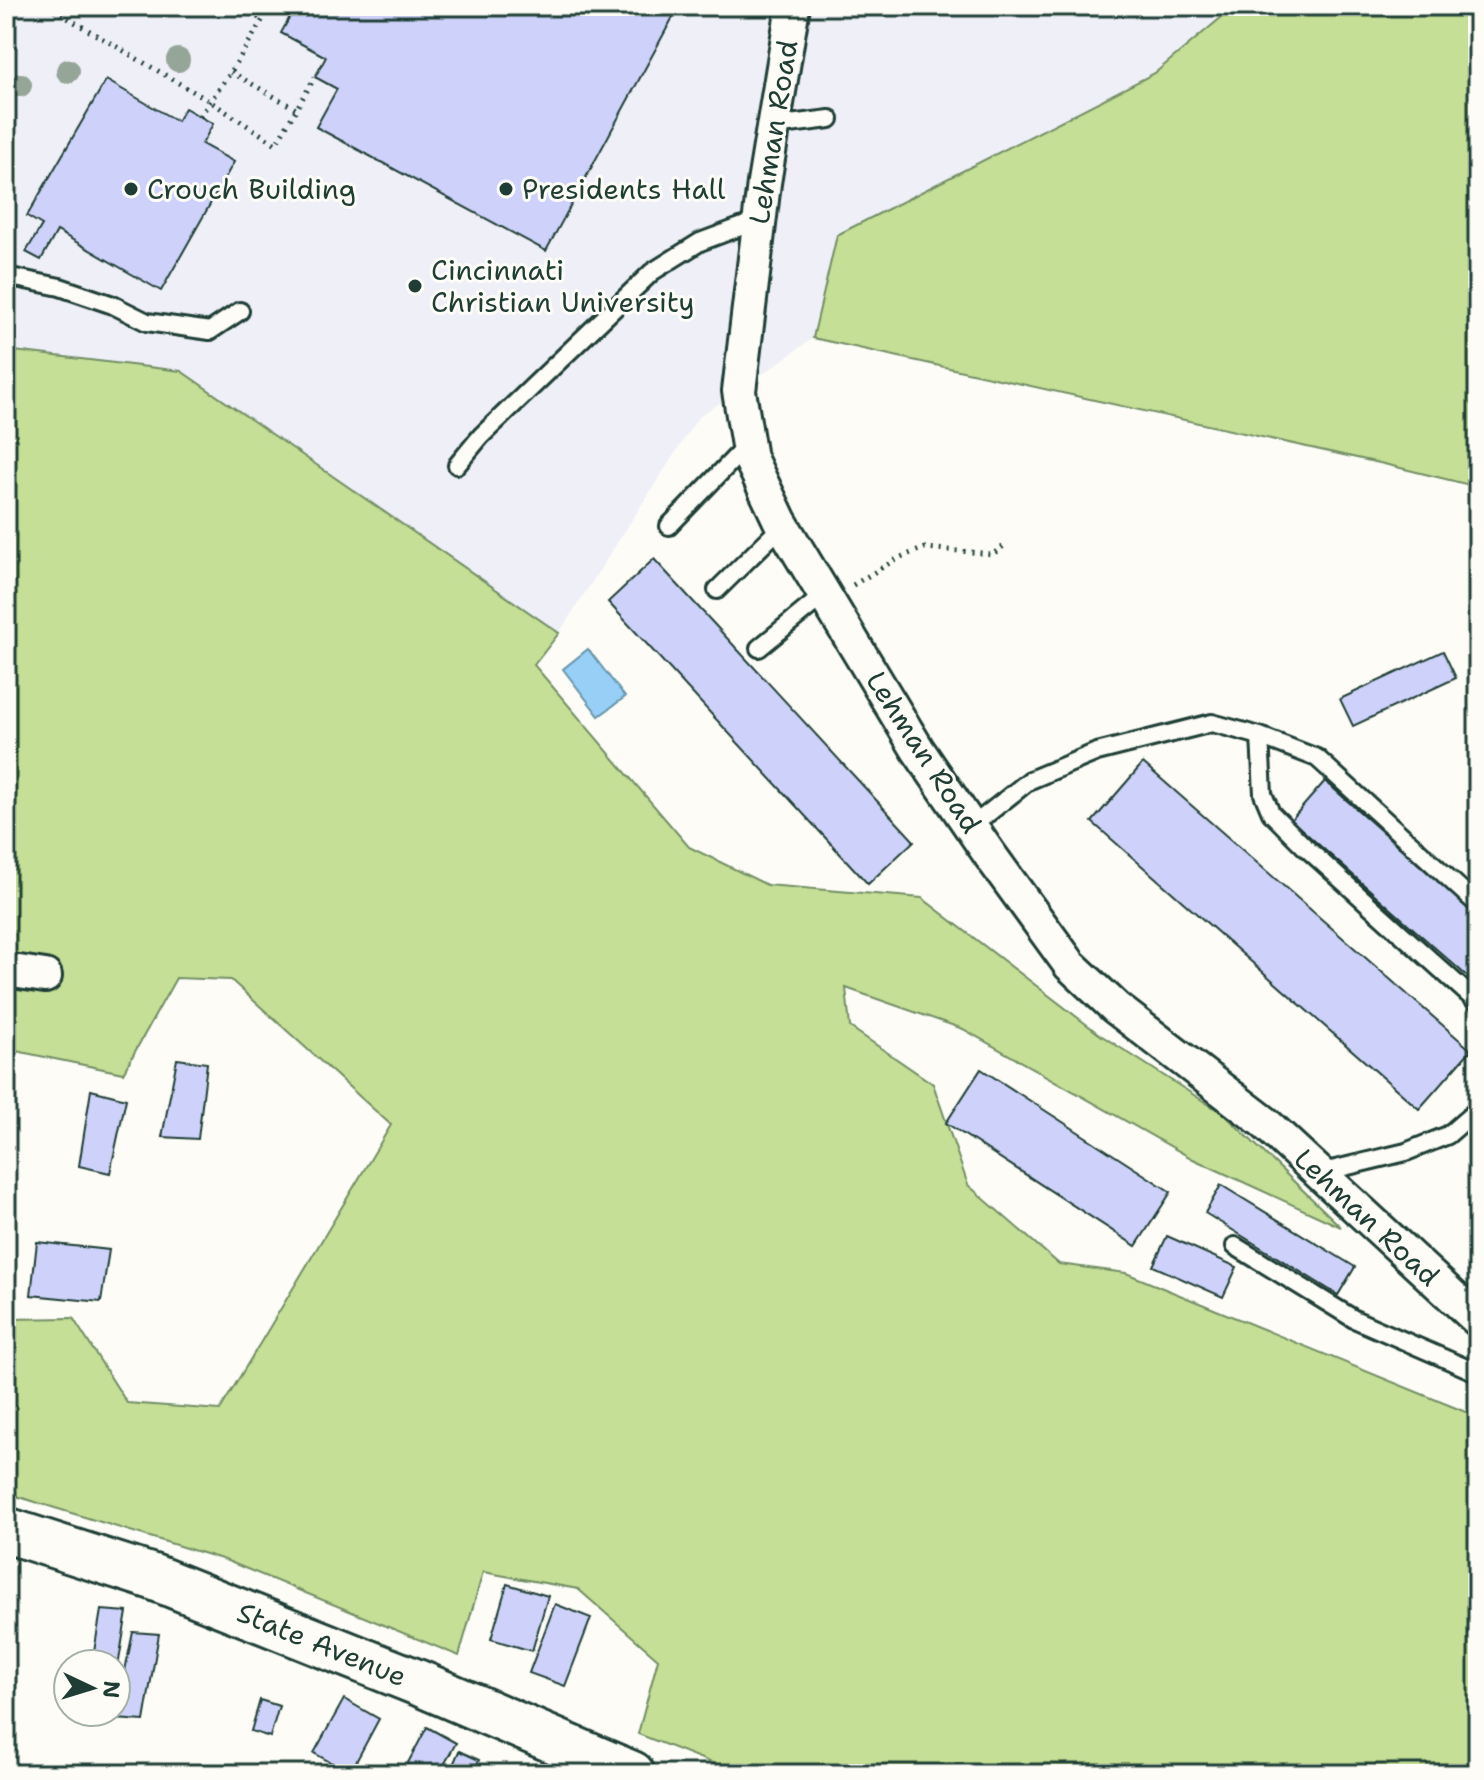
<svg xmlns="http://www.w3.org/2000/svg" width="1484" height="1780" font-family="'Shantell Sans',sans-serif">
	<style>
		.built { fill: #efeff8 }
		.green { fill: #c5df96; stroke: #728e65; stroke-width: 2 }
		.water { fill: #97cff7; stroke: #6795a9; stroke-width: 2 }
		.building { fill: #ced2fa; stroke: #1f3d34; stroke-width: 2 }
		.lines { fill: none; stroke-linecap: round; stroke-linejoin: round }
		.lane-casing { stroke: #1f3d34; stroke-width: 22 }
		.street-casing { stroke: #1f3d34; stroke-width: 38 }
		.secondary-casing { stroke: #1f3d34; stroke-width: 50 }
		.path { stroke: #1f3d34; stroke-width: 5; stroke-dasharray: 2 6; stroke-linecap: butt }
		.lane { stroke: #fdfcf7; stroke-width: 16 }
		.street { stroke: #fdfcf7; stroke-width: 32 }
		.secondary { stroke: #fdfcf7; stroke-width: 44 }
		.tree { fill: #95a597 }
		.poi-dot { fill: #1f3d34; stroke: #fdfcf7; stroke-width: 3 }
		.labels { text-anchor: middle; stroke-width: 6; stroke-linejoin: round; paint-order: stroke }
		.street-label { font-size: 28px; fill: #1f3d34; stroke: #fdfcf7 }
		.poi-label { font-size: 28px; fill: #1f3d34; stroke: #fdfcf7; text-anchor: start }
	</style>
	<rect width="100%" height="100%" fill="#fdfcf7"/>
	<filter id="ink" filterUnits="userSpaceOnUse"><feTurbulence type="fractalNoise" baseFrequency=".0125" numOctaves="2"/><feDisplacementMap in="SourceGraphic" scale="16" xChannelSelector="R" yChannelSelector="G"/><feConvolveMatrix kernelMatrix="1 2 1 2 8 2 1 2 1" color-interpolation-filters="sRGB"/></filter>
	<g filter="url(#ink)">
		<path class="built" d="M6,6H1235L1155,73L837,235L813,338L739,391L699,416L559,633L181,371L6,350Z"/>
		<path class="green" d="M1235,6H1478V487L1384,464L813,338L837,235L1155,73Z
			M6,350L181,371L559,633L534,665L689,847L767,885L922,898L1099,1034L1225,1115L1341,1227L1193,1159L963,1029L846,988L850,1027L933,1084L968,1185L1059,1264L1126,1273L1478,1417V1774H740L638,1734L658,1659L578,1589L483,1572L459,1656L225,1560L6,1493V1319L73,1318L127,1403L220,1410L391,1125L231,980L176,978L123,1073L6,1049Z"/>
		<path class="water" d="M588,649L625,697L599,716L563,669Z"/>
		<path class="building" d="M296,6H679L546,251L316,127L337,89L315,77L326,57L281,33Z
			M106,80L177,121L185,108L213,124L202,144L234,162L161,291L57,231L41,260L26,252L42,225L27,216Z
			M654,559L914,841L868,884L608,602Z
			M1443,651L1456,678L1353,726L1340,699Z
			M1143,763L1471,1050L1419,1109L1092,822Z
			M1325,781L1478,917V986L1291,820Z
			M177,1059L207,1063L198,1139L162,1137Z
			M981,1069L1171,1192L1136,1246L946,1123Z
			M91,1090L126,1099L110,1173L79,1166Z
			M1221,1185L1355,1267L1338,1295L1205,1213Z
			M1167,1236L1237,1267L1223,1297L1153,1266Z
			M37,1242L109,1250L101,1302L31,1295Z
			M507,1584L548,1596L532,1651L491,1639Z
			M555,1604L591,1618L565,1686L529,1673Z
			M101,1610L127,1612L116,1679V1664H92Z
			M133,1632L159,1634L144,1721L115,1719Z
			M344,1699L379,1719L350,1773L314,1753Z
			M260,1700L279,1706L270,1737L251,1731Z
			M427,1727L456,1743L439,1774H402Z
			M459,1751L479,1760L473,1774H449Z"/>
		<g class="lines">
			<defs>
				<path id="lane" d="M773,126L830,119
					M6,276L60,287L113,305L147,322L210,331L240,311
					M457,465L481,436L652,272L700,242L759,220
					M669,526L748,444
					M717,590L783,525
					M759,648L825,594
					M1260,736L1263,794L1271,813L1304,846L1478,1003
					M971,827L1030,780L1097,752L1212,723L1260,736L1317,758L1478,905
					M1319,1173L1406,1152L1448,1135L1478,1109
					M1235,1246L1354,1319L1478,1373"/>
				<path id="street" d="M793,6L764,183L739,391L750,458L780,521L918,750L990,855L1070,965L1116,1008L1264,1122L1478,1320
					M6,970L45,976"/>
				<path id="secondary" d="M6,1530L153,1577L419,1683L632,1774"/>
			</defs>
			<use href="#lane" class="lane-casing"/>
			<use href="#street" class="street-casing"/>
			<use href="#secondary" class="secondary-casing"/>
			<path class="path" d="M47,6L211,102L276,144L315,77
				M236,6L263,20
				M231,72L296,109
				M200,116L231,72L271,6
				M853,585L898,558L925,548L993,554L1004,546"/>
			<use href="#lane" class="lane"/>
			<use href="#street" class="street"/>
			<use href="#secondary" class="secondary"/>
		</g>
		<g class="tree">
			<circle cx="178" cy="60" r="12"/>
			<circle cx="68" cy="71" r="12"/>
			<circle cx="20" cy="85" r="12"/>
		</g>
	</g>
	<g class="poi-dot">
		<circle cx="131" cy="189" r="8"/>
		<circle cx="506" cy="189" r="8"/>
		<circle cx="415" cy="286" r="8"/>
	</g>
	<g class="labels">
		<g class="street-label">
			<text transform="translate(773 132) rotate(-81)" y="10">Lehman Road</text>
			<text transform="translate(924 752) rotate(57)" y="10">Lehman Road</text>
			<text transform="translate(1367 1217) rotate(43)" y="10">Lehman Road</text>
			<text transform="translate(322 1644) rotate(22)" y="10">State Avenue</text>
		</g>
		<g class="poi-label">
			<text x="147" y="199">Crouch Building</text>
			<text x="522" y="199">Presidents Hall</text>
			<text x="431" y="280">Cincinnati<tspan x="431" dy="32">Christian University</tspan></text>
		</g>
	</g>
	<rect width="1484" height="1780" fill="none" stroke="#fdfcf7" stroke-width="32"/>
	<rect x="16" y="16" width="1452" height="1748" fill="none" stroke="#1f3d34" stroke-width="3" filter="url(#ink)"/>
	<g transform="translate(92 1688) rotate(94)"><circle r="38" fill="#fdfcf7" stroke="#a4b0a9" stroke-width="2"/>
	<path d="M0-6L14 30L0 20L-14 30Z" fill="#1f3d34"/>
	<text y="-12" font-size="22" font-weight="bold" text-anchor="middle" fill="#1f3d34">N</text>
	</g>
</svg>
